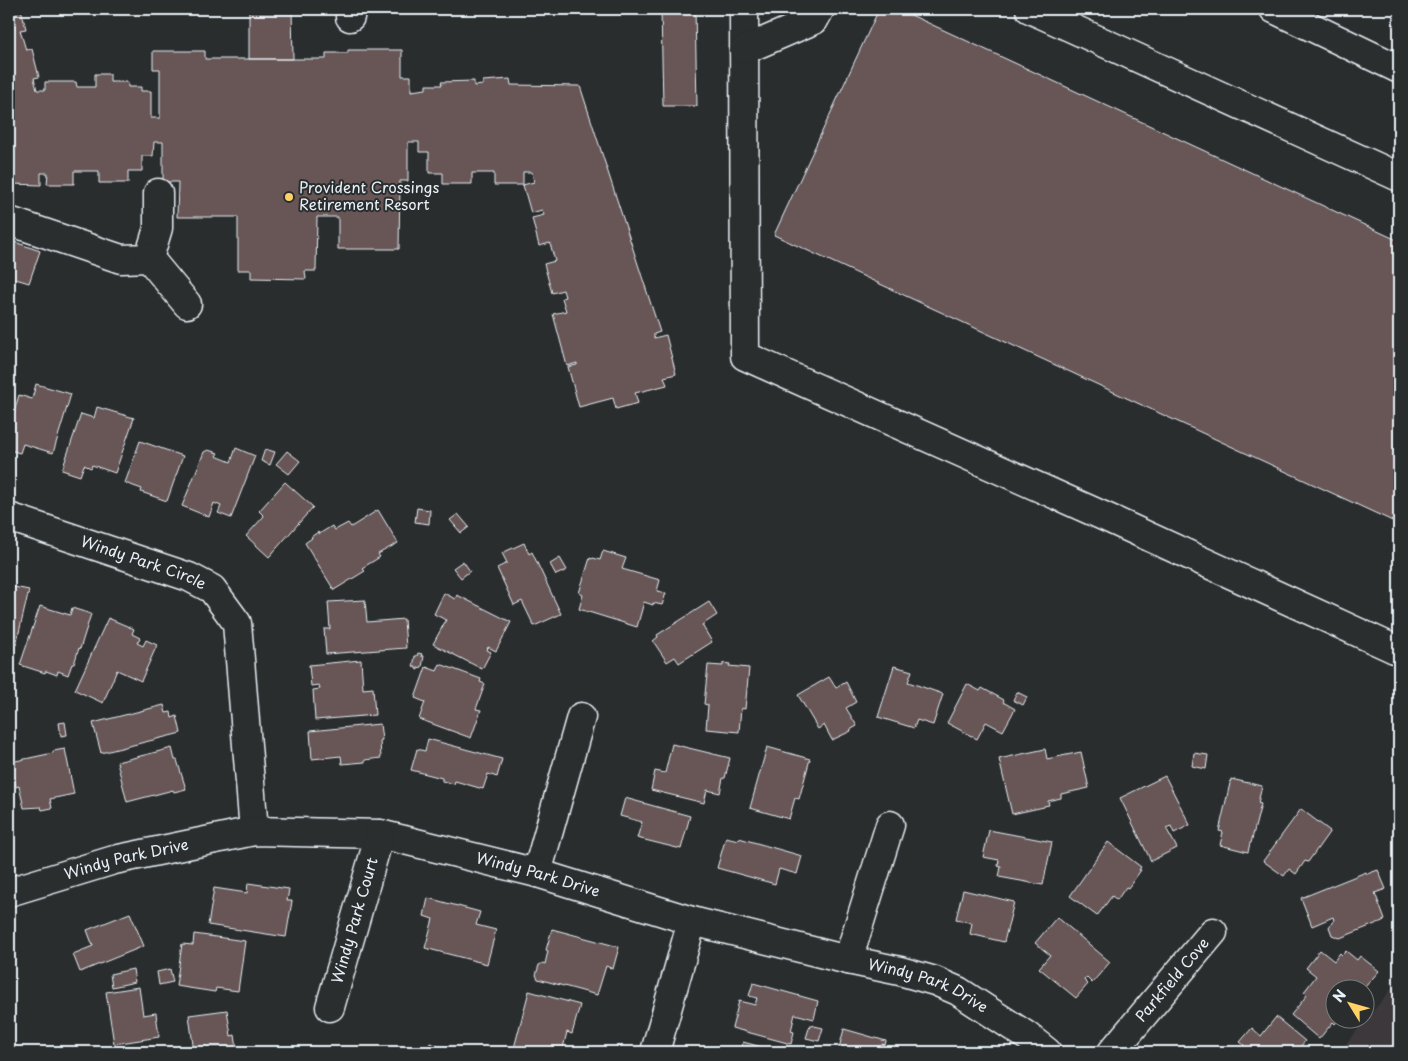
<svg xmlns="http://www.w3.org/2000/svg" width="1408" height="1061" font-family="'Playpen Sans',sans-serif">
	<style>
		.built { fill: #3d393a }
		.building { fill: #685656; stroke: #e8f1f8 }
		.lines { fill: none; stroke-linecap: round; stroke-linejoin: round }
		.minor-casing { stroke: #e8f1f8; stroke-width: 31 }
		.minor { stroke: #2a2d2e; stroke-width: 28 }
		.poi-dot { fill: #ffd166; stroke: #2a2d2e; stroke-width: 2 }
		.labels { text-anchor: middle; stroke-width: 4; stroke-linejoin: round; paint-order: stroke }
		.poi-label { font-size: 15px; fill: #e8f1f8; stroke: #2a2d2e; text-anchor: start }
		.street-label { font-size: 15px; fill: #e8f1f8; stroke: #2a2d2e }
	</style>
	<rect width="100%" height="100%" fill="#2a2d2e"/>
	<filter id="ink" filterUnits="userSpaceOnUse"><feTurbulence type="fractalNoise" baseFrequency=".02" numOctaves="2"/><feDisplacementMap in="SourceGraphic" scale="10" xChannelSelector="R" yChannelSelector="G"/><feConvolveMatrix kernelMatrix="1 2 1 2 8 2 1 2 1" color-interpolation-filters="sRGB"/></filter>
	<g filter="url(#ink)">
		<path class="built" d="M1399,980V1052H1339Z"/>
		<path class="building" d="M9,9H21L26,29L20,30L26,50L32,49L39,77L34,78L37,90H45V82H76L77,87H95V74H110V82H128V87H141V91H151V118H160V69H153V51H205V59H326V53H348V50H402V76H411V91L426,89V85H442L441,82L474,81V86L483,85V81L510,79L511,85L580,86L660,332L654,334V338L666,335L676,374L664,377L667,385L635,393L638,403L616,409L613,398L579,407L568,367L577,365V363L567,366L553,314L566,311L562,298L565,297L563,290L552,293L544,264L555,261L550,243L539,246L532,218L544,215L542,210L531,213L523,185L534,182L532,172H523V185H494V173H472V184H443V173H429V152H419V142H408V181H400L399,249H338V217H317L316,271H305L306,279L251,278V270H238V217H177L178,182H163V142H154L153,156H142V171H128V183H99V171H74V184H47L48,173H41V185L12,184V173H9Z
			M249,9H292L293,59H249Z
			M661,9H695L697,106H663Z
			M879,9H898L1399,241V524L774,235Z
			M9,240L40,251L29,283L9,277Z
			M36,384L71,394L53,453L23,444L20,453L9,450V430L19,395L32,399Z
			M97,407L134,418L115,473L92,465L91,468L84,465L80,476L62,470L81,414L94,418Z
			M140,441L183,456L167,501L141,492L142,489L125,483Z
			M236,448L255,456L231,518L218,513L221,506L214,503L209,517L182,506L204,452L208,450L218,453L216,456L231,462Z
			M265,449L275,452L270,465L261,461Z
			M287,451L300,461L289,474L276,464Z
			M285,482L313,507L269,557L246,536L264,516L259,511Z
			M417,508L430,510L429,524L415,522Z
			M378,510L398,543L378,554L380,557L362,568L365,571L334,590L305,543L312,538L311,537L318,532L319,534L332,526L335,530L348,523L351,527Z
			M458,514L469,527L461,533L450,520Z
			M524,543L529,554L532,552L561,614L534,626L522,601L514,605L497,568L507,563L502,553Z
			M603,551L626,558L622,569L660,580L657,591L666,593L662,605L653,603V605L644,602L637,627L579,609L583,595L579,593L590,558L592,559L593,558L600,560Z
			M560,558L567,570L556,575L550,564Z
			M463,561L470,571L461,578L453,568Z
			M9,586L29,590L16,645L14,644L11,656H9Z
			M444,593L455,599L457,595L511,622L496,651L488,647L487,650L491,652L482,669L433,644L446,620L434,614Z
			M365,600L367,622L404,619L406,648L326,654L324,629H330L328,602Z
			M709,602L717,615L702,625L712,642L679,663L675,657L667,662L653,641L658,637L657,635Z
			M40,606L70,615L72,608L91,614L80,649L79,648L74,664H72L68,675L58,671L57,675L46,671L45,673L20,665Z
			M108,618L134,629L132,634L140,638L137,643L143,646L146,640L157,645L141,681L117,670L103,703L75,690Z
			M418,653L422,654L421,656H424L422,667L418,668V670L416,669V667H413L415,656H417Z
			M361,660L363,689L373,688L375,715L315,720L313,690L320,689L319,685L311,686L309,665Z
			M723,663L730,664L729,666L749,668L745,709L741,708L739,732L706,729L708,705L704,704L708,665L723,666Z
			M440,664L481,679L480,682L485,684L476,709L481,710L471,738L419,719L425,702L415,698L426,667L437,671Z
			M894,666L912,671L908,682L943,694L933,725L917,720L914,728L878,717Z
			M829,677L836,688L846,682L856,702L846,708L857,726L850,730L851,731L832,740L824,725L818,729L798,695Z
			M967,684L980,691L982,688L1004,700L1003,702L1015,709L1003,731L986,722L977,739L947,723Z
			M1017,692L1027,697L1023,705L1013,700Z
			M164,705L166,713L171,712L172,718L177,716L181,733L101,753L93,723Z
			M65,722L67,735L61,736L59,723Z
			M380,724L382,740L380,741L381,758L365,760V762L342,764L341,756L312,759L310,731Z
			M428,739L502,759L497,777L488,774L483,789L455,781L454,784L442,781V778L411,770L417,749L425,751Z
			M672,744L730,758L725,778H723L720,793L707,790L704,803L651,790L655,771L665,773Z
			M767,747L810,759L799,799L795,798L789,819L750,808Z
			M172,748L175,760H177L186,789L174,792L173,790L127,802L117,762Z
			M65,749L74,794L50,799L52,808L42,810L41,807L24,808L19,786L16,787L11,762L53,753V751Z
			M1045,749L1047,759L1081,752L1089,788L1061,794V798L1048,801L1049,805L1044,806V807L1012,814L999,759Z
			M1194,753L1208,755L1206,769L1192,766Z
			M1165,776L1190,825L1174,833L1171,826L1166,828L1177,848L1151,861L1120,798Z
			M1231,779L1262,786L1258,803L1261,804L1251,843H1250L1248,852L1220,845L1223,832L1219,831Z
			M625,798L690,816L681,849L637,838L642,822L620,816Z
			M1301,809L1330,831L1308,862L1305,861L1296,874L1289,869L1284,876L1263,861Z
			M989,830L1052,842L1043,885L999,877L1001,867L998,866L999,860L983,857Z
			M726,837L738,840L739,838L802,856L797,874L779,869L775,884L717,868Z
			M1108,842L1141,867L1139,870H1141L1128,888L1126,887L1117,900L1112,896L1097,916L1070,896Z
			M1378,870L1386,889L1375,893L1385,920L1340,938L1332,935L1329,927L1334,920L1333,917L1312,926L1301,898L1366,872L1367,874Z
			M248,883L289,889L287,901H292L286,937L208,925L214,888L247,893Z
			M963,890L1014,902L1004,942L970,934L972,923L956,919Z
			M428,898L480,912L476,925L496,930L487,964L425,948L433,919L424,916Z
			M130,913L144,946L80,972L73,954L93,946L87,930Z
			M1057,917L1110,962L1092,983L1086,977L1084,980L1088,984L1076,998L1039,968L1050,955L1035,943Z
			M552,929L619,947L613,969L606,966L597,995L538,979L536,975L539,965L543,963L545,964L548,951L546,950Z
			M194,934L245,941L238,991L216,988L215,992L176,986L182,944L193,945Z
			M1320,950L1334,961L1340,953L1342,955L1346,951L1357,960L1360,956L1379,971L1364,988H1336V1018H1340L1335,1024L1333,1022L1319,1039L1291,1015L1307,995L1304,992L1316,976L1306,968Z
			M133,969L135,982L112,987L110,974Z
			M170,969L173,982L159,985L157,972Z
			M753,983L818,1001L814,1019L795,1014L791,1031L794,1032L791,1044L732,1028L739,1001L755,1005L757,998L749,996Z
			M139,987L143,1015L156,1013L159,1037L114,1044L106,992Z
			M529,991L580,1005L572,1034L567,1032L562,1052H527L514,1048Z
			M227,1010L231,1036L235,1035L237,1049L228,1050L229,1052H178L177,1047L193,1045L189,1015Z
			M1276,1017L1305,1041L1296,1052H1239L1244,1045L1240,1042L1252,1028L1261,1036Z
			M810,1025L823,1028L819,1041L806,1038Z
			M844,1029L886,1041L885,1045L882,1044L881,1052H838Z
			M743,1042L780,1052H741Z
			M430,1043L454,1052H425L427,1048L428,1049Z"/>
		<g class="lines">
			<defs>
				<g id="minor">
					<path d="M744,9L745,356L1110,519L1399,651"/>
					<path d="M1030,9L1399,177"/>
					<path d="M1274,9L1399,69"/>
					<path d="M350,17L351,9"/>
					<path d="M744,50L814,20L820,9"/>
					<path d="M9,221L121,259L149,258L158,228V193"/>
					<path d="M149,258L187,304"/>
					<path id="s1" d="M9,517L189,577L212,589L237,623L254,831"/>
					<path d="M537,873L581,717"/>
					<path id="s2" d="M9,892L114,860L254,831L380,834L537,873L692,921L848,960L900,971L935,981L958,991L1027,1036L1047,1052"/>
					<path d="M848,960L890,825"/>
					<path id="s3" d="M330,1007L380,834"/>
					<path d="M655,1052L692,921"/>
					<path id="s4" d="M1112,1052L1213,932"/>
				</g>
			</defs>
			<use href="#minor" class="minor-casing"/>
			<use href="#minor" class="minor"/>
		</g>
	</g>
	<circle class="poi-dot" cx="289" cy="197" r="5"/>
	<g class="labels">
		<g class="poi-label">
			<text x="299" y="193">Provident Crossings<tspan x="299" dy="17">Retirement Resort</tspan></text>
		</g>
		<g class="street-label">
			<text dy="5" stroke="none"><textPath href="#s1" startOffset="142">Windy Park Circle</textPath></text>
			<text dy="5" stroke="none"><textPath href="#s2" startOffset="122">Windy Park Drive</textPath></text>
			<text dy="5" stroke="none"><textPath href="#s2" startOffset="542">Windy Park Drive</textPath></text>
			<text dy="5" stroke="none"><textPath href="#s3" startOffset="90">Windy Park Court</textPath></text>
			<text dy="5" stroke="none"><textPath href="#s4" startOffset="94">Parkfield Cove</textPath></text>
			<text dy="5" stroke="none"><textPath href="#s2" startOffset="948">Windy Park Drive</textPath></text>
		</g>
	</g>
	<rect width="1408" height="1061" fill="none" stroke="#2a2d2e" stroke-width="30"/>
	<rect x="15" y="15" width="1378" height="1031" fill="none" stroke="#e8f1f8" stroke-width="2" filter="url(#ink)"/>
	<g transform="translate(1350 1004) rotate(307)"><circle r="24" fill="#2a2d2e" stroke="#767b7f"/>
	<path d="M0-4L9 19L0 12L-9 19Z" fill="#ffd166"/>
	<text y="-8" font-size="14" font-weight="bold" text-anchor="middle" fill="#e8f1f8">N</text>
	</g>
</svg>
